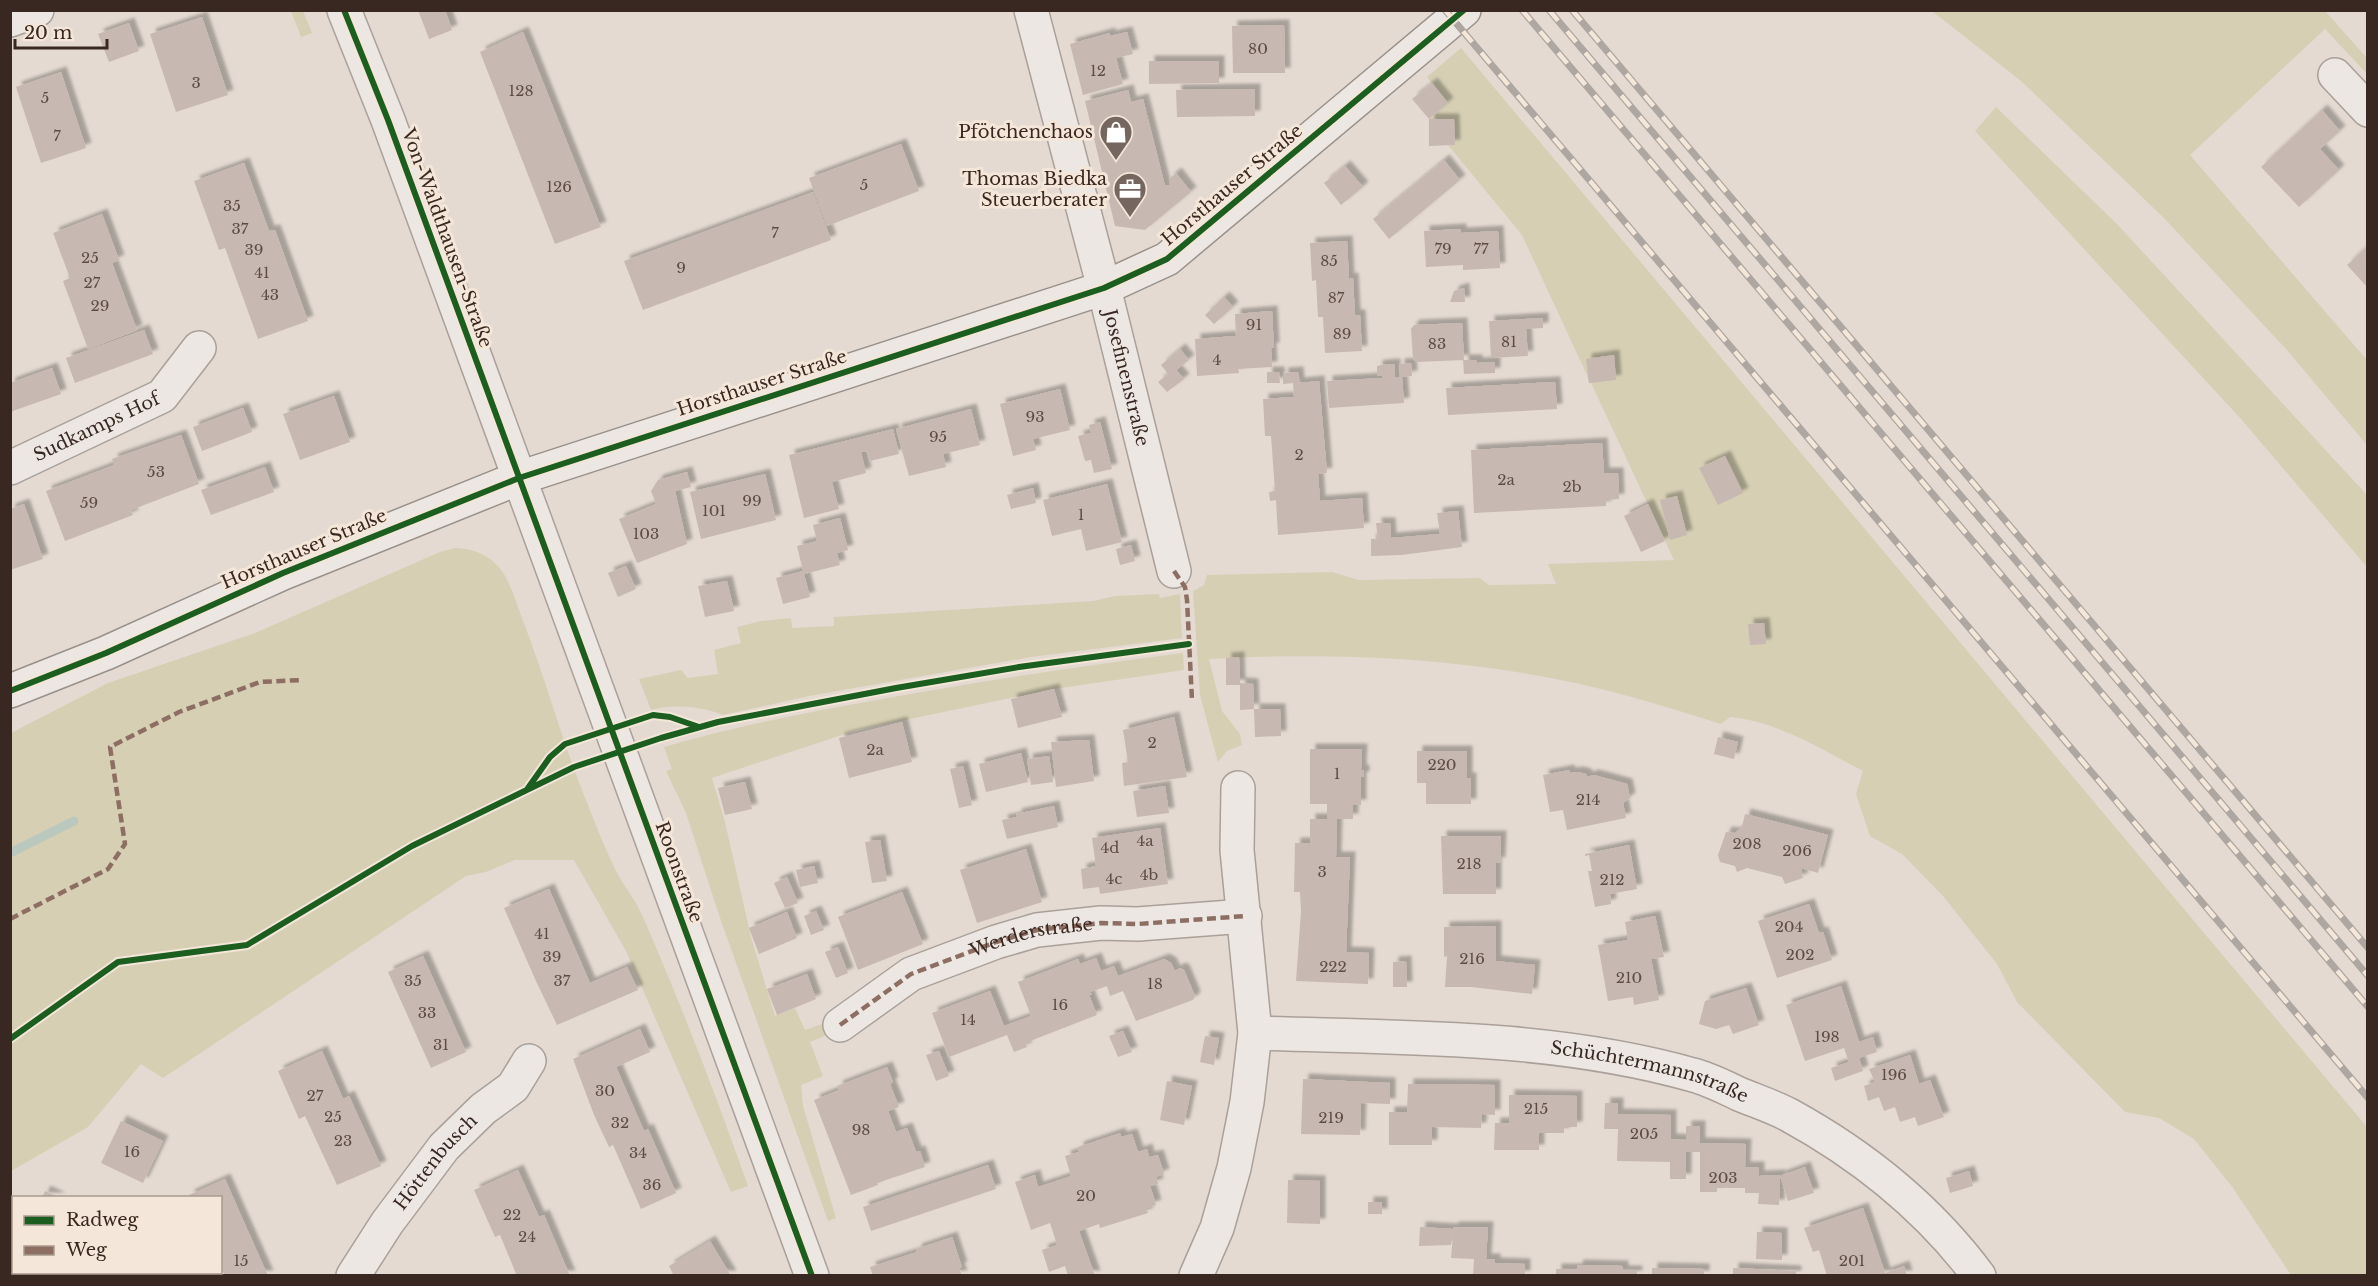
<svg xmlns="http://www.w3.org/2000/svg" width="2378" height="1286" font-family="'Libre Baskerville',serif">
	<style>
		.green { fill: #d6cfb4 }
		.lines { fill: none; stroke-linecap: round; stroke-linejoin: round }
		.stream { stroke: #bbc8bd; stroke-width: 9 }
		.building { fill: #c8b8b2; filter: url(#shadow) }
		.minor-casing { stroke: #aaa099; stroke-width: 36 }
		.tertiary-casing { stroke: #aaa099; stroke-width: 36 }
		.secondary-casing { stroke: #99908a; stroke-width: 36 }
		.minor { stroke: #ece7e2; stroke-width: 33 }
		.tertiary { stroke: #ece7e2; stroke-width: 33 }
		.secondary { stroke: #ece7e2; stroke-width: 33 }
		.rail-casing { stroke: #ada6a1; stroke-width: 7 }
		.rail { stroke: #f4e6d8; stroke-width: 4.5; stroke-dasharray: 14; stroke-linecap: butt }
		.quiet { stroke: #8d6e63; stroke-width: 4.5; stroke-dasharray: 9 4.5; stroke-linecap: butt }
		.cycleway-casing { stroke: #f4e6d8; stroke-width: 10 }
		.cycleway { stroke: #1b5e20; stroke-width: 6 }
		.labels { text-anchor: middle; stroke-width: 6; stroke-linejoin: round; paint-order: stroke }
		.number-label { font-size: 15px; fill: #5d4c45 }
		.poi-label { font-size: 18px; fill: #392821; stroke: #f4e6d8; text-anchor: end }
		.street-label { font-size: 18px; fill: #392821; stroke: #f4e6d8 }
	</style>
	<defs>
		<filter id="shadow"><feDropShadow dx="5.5" dy="-5.5" stdDeviation="1.5" flood-color="#0004"/></filter>
	</defs>
	<rect width="100%" height="100%" fill="#e4dad1"/>
	<path class="green" d="M291,11H303L312,33L301,37Z
		M1932,11H2325L2367,58V74L2325,29L2190,155L2367,360V445L2286,349L2164,218L2021,81Z
		M1461,48L2367,1127V1275H2291L2233,1188L2194,1139L2159,1118L2125,1112L2017,1002L1997,964L1943,896L1902,854L1870,836L1856,794L1863,771C1823,750 1777,721 1730,717L1721,724C1674,709 1628,695 1580,684C1458,657 1333,652 1209,659L1222,711L1240,734L1242,745L1227,751L1218,762L1200,695L1193,591L1204,585L1207,575L1332,572L1359,580L1480,578L1489,585L1556,584L1548,564L1674,560L1591,383H1589L1587,375L1522,235L1448,145H1455L1454,119H1429L1448,103L1427,77Z
		M1996,107L2117,224L2367,495V567L2241,419L1975,131Z
		M455,548C475,549 490,555 502,571C512,586 517,605 523,621C547,682 563,745 588,805C598,830 608,857 621,880C629,892 636,902 642,915C681,1004 716,1095 748,1186L731,1192L626,951L574,860H515L486,872L466,876L163,1078L141,1064L88,1127L11,1171V733L108,683L255,633L440,552Z
		M1159,594L1160,598L1180,594L1182,638L1031,657L809,696L723,715C700,706 675,704 651,710L639,679L681,670L688,678L718,674L714,650L741,643L737,627L761,621L791,618L792,628L834,626V617L1093,601L1115,596Z
		M1183,653L1184,670L1054,689L857,730L712,778L725,822L751,937L775,1016L795,1008L805,1030L825,1023L829,1034L810,1042L823,1076L801,1085L803,1106L836,1218L828,1221L719,915L686,813L666,771L672,769L664,747C736,726 809,712 882,699C982,681 1082,666 1183,653Z"/>
	<g class="lines">
		<path class="stream" d="M10,853L74,821"/>
	</g>
	<path class="building" d="M418,10H445L452,30L429,39Z
		M202,17L228,95L176,112L150,34Z
		M129,23L139,51L109,62L98,34Z
		M1284,25L1285,73H1233L1232,26Z
		M523,32L601,227L555,244L480,52Z
		M1127,32L1133,54L1116,58L1123,84L1083,95L1070,44L1110,33V36Z
		M1149,61H1219V83L1149,84Z
		M61,72L86,148L41,163L16,87Z
		M1432,83L1448,103L1429,119L1412,99Z
		M1255,89V116L1177,117L1176,90Z
		M1128,90L1131,102L1143,99L1165,186L1170,185L1169,179L1176,173L1191,192L1145,230L1115,226L1085,101Z
		M2322,110L2340,131L2320,149L2339,170L2299,207L2261,167Z
		M1429,119H1454L1455,145L1429,146Z
		M901,144L919,191L827,226L809,178Z
		M1444,160L1460,180L1389,239L1373,219Z
		M244,163L269,231L275,230L308,321L258,339L225,248L219,250L194,181Z
		M1345,166L1363,187L1341,205L1324,183Z
		M813,192L831,240L643,310L624,261Z
		M102,214L119,260L112,263L137,330L88,349L63,281L70,278L53,233Z
		M1461,229V233L1498,231L1500,268L1463,270V265L1426,267L1424,231Z
		M1347,241L1349,279L1353,278L1355,315H1360L1362,351L1325,353L1323,317H1318L1316,280L1312,281L1310,243Z
		M2368,246V288L2347,265Z
		M1464,288L1465,302H1450L1454,291Z
		M1224,297L1233,307L1214,324L1205,315Z
		M1272,311L1274,348H1271L1272,367L1238,369L1239,373L1197,376L1195,339L1236,336L1235,314Z
		M1543,318V328L1526,329L1528,356L1491,358L1489,321Z
		M1462,323L1464,360L1417,362L1413,359L1411,329L1414,325Z
		M144,330L153,354L75,383L66,358Z
		M1180,349L1189,360L1176,370L1184,379L1167,392L1158,382L1168,374L1161,365Z
		M1614,355L1616,380L1589,383L1586,359Z
		M1463,360H1477V363L1495,362V373L1464,374Z
		M1411,363L1412,376L1402,377L1404,403L1329,408L1327,381L1382,378V376H1377V366L1381,365L1395,364V377H1400L1399,364Z
		M52,368L61,394L10,412V383Z
		M1267,372H1279L1280,383H1267Z
		M1298,372L1299,383L1319,381L1327,473L1318,474L1320,501L1362,498L1364,528L1278,535L1276,500L1270,501L1269,492L1275,491L1271,436H1265L1263,399L1294,397L1293,383L1283,384V373Z
		M1555,382L1557,409L1448,415L1446,388Z
		M1060,389L1070,430L1033,439L1036,450L1013,456L1000,404Z
		M334,396L350,442L300,460L283,414Z
		M243,408L252,432L202,451L193,427Z
		M971,409L980,445L943,454L946,467L909,476L896,429Z
		M1100,422L1112,469L1094,473L1091,460L1085,461L1078,436L1091,433L1089,425Z
		M893,429L899,454L870,461L867,451L861,452L866,473L832,482L839,509L804,518L789,455Z
		M181,435L199,484L131,510L133,515L65,541L46,491L114,465L112,459Z
		M1602,443L1604,473H1618L1619,499L1606,500V506L1474,513L1471,450Z
		M1725,456L1743,493L1718,505L1699,468Z
		M265,467L274,492L211,515L201,490Z
		M687,472L691,487L675,491L687,544L637,563L619,519L656,504L651,491L658,480Z
		M765,474L776,520L701,539L690,492Z
		M1107,484L1122,542L1086,551L1081,529L1052,536L1043,500Z
		M1033,488L1036,503L1011,509L1007,495Z
		M1677,496L1687,535L1670,540L1660,500Z
		M24,504L43,559L10,570V509Z
		M1648,504L1665,541L1641,552L1624,516Z
		M1458,511L1462,547L1402,555L1371,556V539H1378L1376,523H1390L1391,538L1440,534L1437,513Z
		M840,518L848,550L837,553L840,565L804,574L810,597L783,604L776,578L803,571L797,546L817,541L813,525Z
		M1131,545L1135,561L1120,565L1116,549Z
		M626,566L636,589L618,597L608,573Z
		M727,581L734,611L705,617L698,586Z
		M1764,623L1766,644L1750,645L1748,624Z
		M1239,657L1240,683L1253,684L1254,709L1240,710V685H1226V658Z
		M1054,689L1062,717L1018,728L1011,699Z
		M1254,709H1280L1281,736L1255,737Z
		M1174,717L1187,777L1124,786L1122,763L1128,762L1123,730Z
		M902,722L912,762L849,778L839,738Z
		M1718,737L1738,742L1734,759L1714,754Z
		M1089,740L1094,781L1056,787L1051,742Z
		M1310,749H1362L1361,770H1364V777H1361V805H1353V819H1337L1336,857H1350L1346,952L1369,953L1368,984L1296,981L1301,911L1300,892H1294L1295,843H1310V819H1327V804H1310Z
		M1417,751H1467V778H1471V804H1426V783H1417Z
		M1021,753L1028,782L986,792L979,764Z
		M1049,756L1053,782L1031,785L1027,759Z
		M963,766L972,805L959,808L950,769Z
		M1569,770L1570,773L1578,772L1586,774L1587,777L1594,775L1627,784L1630,798L1623,803L1626,818L1567,830L1563,810L1550,812L1543,775Z
		M745,782L752,809L725,815L718,788Z
		M1165,786L1169,813L1137,817L1133,791Z
		M1054,806L1058,827L1007,839L1002,820L1017,817L1016,814Z
		M1745,814L1828,835L1818,873L1801,868L1803,878L1785,884L1782,877L1747,868L1737,872L1735,866L1720,862L1718,855L1726,832L1735,833L1742,827Z
		M1160,828L1168,884L1100,894L1099,887L1083,889L1081,869L1096,866L1092,838Z
		M1441,836H1501L1500,863L1496,862V894H1443Z
		M880,840L887,881L872,883L865,842Z
		M1629,845L1637,889L1610,894L1611,904L1595,907L1588,871H1592L1589,855L1585,856V854Z
		M1026,849L1042,902L977,923L960,870Z
		M814,866L818,883L800,887L796,870Z
		M787,877L798,903L785,908L774,883Z
		M549,889L590,983L627,967L638,990L557,1025L535,979L504,908Z
		M902,892L923,944L858,970L838,917Z
		M1809,904L1819,933L1823,932L1832,960L1777,978L1758,921Z
		M816,911L824,930L811,935L804,916Z
		M787,912L797,938L759,954L749,928Z
		M1655,916L1664,957L1651,959L1659,1000L1634,1005L1633,997L1608,1001L1598,945L1628,940L1625,922Z
		M1496,926V961L1535,965L1532,994L1471,987H1445L1447,956L1444,957V927Z
		M838,947L848,973L836,978L825,952Z
		M423,956L466,1052L431,1068L388,972Z
		M1096,958L1101,971L1114,966L1118,976L1164,959L1171,963L1175,971L1180,968L1184,970L1195,996L1193,1000L1136,1021L1123,991L1110,996L1107,986L1090,992L1092,994L1089,995L1097,1015L1025,1043L1027,1047L1014,1052L1007,1035L949,1057L932,1013L990,991L1004,1026L1031,1016L1018,982L1078,959L1080,964Z
		M1406,961L1407,987H1393V962Z
		M807,974L816,999L777,1015L767,989Z
		M1841,986L1859,1042L1873,1037L1877,1052L1859,1058L1863,1071L1835,1081L1831,1068L1849,1062L1844,1048L1805,1061L1786,1005Z
		M1746,988L1759,1025L1733,1034L1729,1025L1716,1029L1699,1024L1705,1001Z
		M640,1029L650,1052L616,1067L644,1131L648,1129L676,1193L641,1209L613,1145L609,1147L594,1115L573,1059Z
		M1123,1031L1132,1052L1118,1057L1109,1036Z
		M1205,1036L1219,1038L1214,1065L1200,1062Z
		M322,1051L343,1099L349,1096L381,1166L337,1185L305,1116L299,1119L278,1071Z
		M939,1051L949,1076L936,1081L926,1055Z
		M1910,1055L1919,1084L1930,1080L1944,1117L1918,1126L1915,1117L1900,1122L1895,1107L1884,1111L1879,1097L1868,1101L1864,1086L1875,1082L1869,1069Z
		M887,1067L893,1082L890,1084L899,1107L888,1111L896,1132L907,1128L916,1152L920,1151L925,1167L877,1183L878,1185L851,1195L814,1100L839,1090L837,1086Z
		M1303,1079L1390,1083V1104L1361,1103L1360,1135L1301,1134Z
		M1167,1081L1192,1086L1184,1125L1160,1120Z
		M1408,1084L1495,1085V1115L1482,1114L1481,1128L1432,1127V1145H1389V1112H1407Z
		M1509,1095L1577,1096V1127H1564V1133H1539V1150H1494L1495,1123H1509Z
		M1605,1103H1618V1114L1671,1115V1139L1686,1140V1126H1700V1143L1746,1144L1745,1167H1759V1176L1780,1175L1779,1205L1758,1204L1759,1193H1745V1188H1717V1192H1700V1152H1686V1179H1670V1162L1617,1161L1618,1129H1604Z
		M121,1121L163,1141L143,1183L101,1163Z
		M1120,1133L1121,1137L1132,1134L1138,1152L1147,1149L1149,1157L1158,1155L1164,1174L1156,1177L1158,1184L1150,1186L1156,1205L1146,1208L1148,1213L1100,1228L1099,1224L1079,1231L1095,1276H1068L1065,1266L1049,1272L1042,1250L1057,1245L1050,1223L1031,1230L1015,1182L1035,1175L1038,1187L1071,1176L1065,1156L1079,1152L1078,1147Z
		M988,1165L996,1189L871,1231L863,1207Z
		M1805,1167L1814,1193L1788,1201L1780,1176Z
		M518,1170L539,1217L544,1215L570,1276H517L500,1235L495,1237L474,1190Z
		M1969,1171L1973,1186L1950,1193L1946,1178Z
		M225,1179L239,1211L268,1276H225L220,1265V1198H190L189,1195Z
		M1288,1180L1320,1181V1224L1287,1223Z
		M45,1191L60,1198H42Z
		M1368,1202H1382V1214H1368Z
		M1863,1208L1885,1273L1904,1266L1907,1276H1827L1819,1250L1813,1252L1804,1228Z
		M1420,1227L1453,1229V1227H1488L1486,1259H1495V1263L1525,1264V1276H1473L1474,1259L1451,1258L1453,1235L1451,1245L1419,1246Z
		M1757,1232L1782,1233V1260L1756,1259Z
		M952,1237L962,1267L959,1268L962,1276H873L870,1267L917,1252L916,1249Z
		M710,1241L731,1276H674L669,1266Z
		M10,1257L14,1258V1272H40L39,1276H10Z
		M1578,1265L1623,1266V1271H1637V1276H1556V1269H1577Z
		M1652,1268L1704,1269V1276H1652Z
		M1733,1268L1796,1271V1276H1733Z
		M128,1272H175L177,1276H126Z"/>
	<g class="lines">
		<defs>
			<g id="minor">
				<path id="s1" d="M1031,10L1104,288L1174,571"/>
				<path d="M10,20L37,10"/>
				<path d="M2335,75L2368,110"/>
				<path id="s2" d="M10,468L162,396L199,348"/>
				<path id="s3" d="M840,1025L911,974L996,942L1037,930L1101,923L1138,924L1245,916"/>
				<path id="s4" d="M1255,1033C1400,1038 1552,1035 1693,1075C1709,1079 1724,1087 1739,1094C1756,1101 1774,1107 1789,1115C1862,1155 1929,1209 1979,1276"/>
				<path id="s5" d="M353,1276L387,1223L444,1147L483,1109L513,1087L529,1061"/>
				<path d="M1196,1276L1217,1228L1234,1168L1247,1102L1255,1033L1237,850L1238,788"/>
			</g>
			<path id="tertiary" d="M344,10L388,120L812,1276"/>
			<path id="secondary" d="M10,691L106,653L283,573L519,478L1104,288L1167,259L1464,10"/>
		</defs>
		<use href="#minor" class="minor-casing"/>
		<use href="#tertiary" class="tertiary-casing"/>
		<use href="#secondary" class="secondary-casing"/>
		<use href="#minor" class="minor"/>
		<use href="#tertiary" class="tertiary"/>
		<use href="#secondary" class="secondary"/>
		<defs>
			<path id="rail" d="M1445,10L2368,1098
				M1522,10L2368,1007
				M1549,10L2368,976
				M1572,10L2368,948"/>
		</defs>
		<use href="#rail" class="rail-casing"/>
		<use href="#rail" class="rail"/>
		<path class="quiet" d="M1174,571L1185,587L1187,600L1192,700
			M10,919L108,869L125,844L110,747L179,712L260,682L302,680
			M840,1025L911,974L996,942L1037,930L1101,923L1138,924L1245,916"/>
		<defs>
			<path id="cycleway" d="M344,10L388,120L812,1276
				M10,691L106,653L283,573L519,478L1104,288L1167,259L1464,10
				M528,788L550,757L565,744L653,715L670,717L699,727
				M10,1039L118,962L247,945L412,846L574,767L661,738L718,722L896,688L1019,667L1189,644"/>
		</defs>
		<use href="#cycleway" class="cycleway-casing"/>
		<use href="#cycleway" class="cycleway"/>
	</g>
	<defs>
		<symbol id="shop-pin" viewBox="-11 -11 22 30"><path d="M0 17L-7.5 6A9.5 9.5 0 1 1 7.5 6Z" fill="#75665f" stroke="#f4e6d8"/><path d="M-5-2.5h2.3a2.7 3.5 0 0 1 5.4 0H5L5.5 6h-11ZM-1.5-2.5h3a1.5 2.3 0 0 0-3 0Z" fill="#fff"/></symbol>
		<symbol id="office-pin" viewBox="-11 -11 22 30"><path d="M0 17L-7.5 6A9.5 9.5 0 1 1 7.5 6Z" fill="#75665f" stroke="#f4e6d8"/><path d="M-6-3h4V-5.5h4V-3h4V5H-6ZM-1-4.5V-3h2v-1.5ZM-6 0V1H6V0Z" fill="#fff"/></symbol>
	</defs>
	<g fill-rule="evenodd">
		<use href="#shop-pin" x="1097" y="113" width="38" height="52"/>
		<use href="#office-pin" x="1111" y="170" width="38" height="52"/>
	</g>
	<g class="labels">
		<g class="number-label">
			<text x="1258" y="54">80</text>
			<text x="1098" y="76">12</text>
			<text x="196" y="88">3</text>
			<text x="521" y="96">128</text>
			<text x="45" y="103">5</text>
			<text x="57" y="141">7</text>
			<text x="864" y="190">5</text>
			<text x="559" y="192">126</text>
			<text x="232" y="211">35</text>
			<text x="240" y="234">37</text>
			<text x="775" y="238">7</text>
			<text x="1443" y="254">79</text>
			<text x="1481" y="254">77</text>
			<text x="254" y="255">39</text>
			<text x="90" y="263">25</text>
			<text x="1329" y="266">85</text>
			<text x="681" y="273">9</text>
			<text x="262" y="278">41</text>
			<text x="92" y="288">27</text>
			<text x="270" y="300">43</text>
			<text x="1336" y="303">87</text>
			<text x="100" y="311">29</text>
			<text x="1254" y="330">91</text>
			<text x="1342" y="339">89</text>
			<text x="1509" y="347">81</text>
			<text x="1437" y="349">83</text>
			<text x="1217" y="365">4</text>
			<text x="1035" y="422">93</text>
			<text x="938" y="442">95</text>
			<text x="1299" y="460">2</text>
			<text x="156" y="477">53</text>
			<text x="1506" y="485">2a</text>
			<text x="1572" y="492">2b</text>
			<text x="752" y="506">99</text>
			<text x="89" y="508">59</text>
			<text x="714" y="516">101</text>
			<text x="1081" y="520">1</text>
			<text x="646" y="539">103</text>
			<text x="1152" y="748">2</text>
			<text x="875" y="755">2a</text>
			<text x="1442" y="770">220</text>
			<text x="1337" y="779">1</text>
			<text x="1588" y="805">214</text>
			<text x="1145" y="846">4a</text>
			<text x="1747" y="849">208</text>
			<text x="1110" y="853">4d</text>
			<text x="1797" y="856">206</text>
			<text x="1469" y="869">218</text>
			<text x="1322" y="877">3</text>
			<text x="1149" y="880">4b</text>
			<text x="1114" y="884">4c</text>
			<text x="1612" y="885">212</text>
			<text x="1789" y="932">204</text>
			<text x="542" y="939">41</text>
			<text x="1800" y="960">202</text>
			<text x="552" y="962">39</text>
			<text x="1472" y="964">216</text>
			<text x="1333" y="972">222</text>
			<text x="1629" y="983">210</text>
			<text x="413" y="986">35</text>
			<text x="562" y="986">37</text>
			<text x="1155" y="989">18</text>
			<text x="1060" y="1010">16</text>
			<text x="427" y="1018">33</text>
			<text x="968" y="1025">14</text>
			<text x="1827" y="1042">198</text>
			<text x="441" y="1050">31</text>
			<text x="1894" y="1080">196</text>
			<text x="605" y="1096">30</text>
			<text x="315" y="1101">27</text>
			<text x="1536" y="1114">215</text>
			<text x="333" y="1122">25</text>
			<text x="1331" y="1123">219</text>
			<text x="620" y="1128">32</text>
			<text x="861" y="1135">98</text>
			<text x="1644" y="1139">205</text>
			<text x="343" y="1146">23</text>
			<text x="132" y="1157">16</text>
			<text x="638" y="1158">34</text>
			<text x="1723" y="1183">203</text>
			<text x="652" y="1190">36</text>
			<text x="1086" y="1201">20</text>
			<text x="512" y="1220">22</text>
			<text x="527" y="1242">24</text>
			<text x="241" y="1266">15</text>
			<text x="1852" y="1266">201</text>
		</g>
		<g class="poi-label">
			<text x="1093" y="138">Pfötchenchaos</text>
			<text x="1107" y="185">Thomas Biedka<tspan x="1107" dy="21">Steuerberater</tspan></text>
		</g>
		<g class="street-label">
			<text transform="translate(1232 185) rotate(-40)" y="6">Horsthauser Straße</text>
			<text transform="translate(447 238) rotate(70)" y="6">Von-Waldthausen-Straße</text>
			<text dy="6" stroke="none"><textPath href="#s1" startOffset="380">Josefinenstraße</textPath></text>
			<text transform="translate(762 383) rotate(-18)" y="6">Horsthauser Straße</text>
			<text dy="6" stroke="none"><textPath href="#s2" startOffset="96">Sudkamps Hof</textPath></text>
			<text transform="translate(304 549) rotate(-23)" y="6">Horsthauser Straße</text>
			<text transform="translate(679 872) rotate(70)" y="6">Roonstraße</text>
			<text dy="6" stroke="none"><textPath href="#s3" startOffset="214">Werderstraße</textPath></text>
			<text dy="6" stroke="none"><textPath href="#s4" startOffset="398">Schüchtermannstraße</textPath></text>
			<text dy="6" stroke="none"><textPath href="#s5" startOffset="141">Höttenbusch</textPath></text>
		</g>
	</g>
	<rect width="2378" height="1286" fill="none" stroke="#392821" stroke-width="24"/>
	<rect x="12" y="1196" width="210" height="78" fill="#f4e6d8" stroke="#a99a8f" stroke-width="1.5"/>
	<rect x="24" y="1216" width="30" height="9" fill="#1b5e20" stroke="#a99a8f" stroke-width="1.5"/>
	<text x="66" y="1226" font-size="18" fill="#392821">Radweg</text>
	<rect x="24" y="1246" width="30" height="9" fill="#8d6e63" stroke="#a99a8f" stroke-width="1.5"/>
	<text x="66" y="1256" font-size="18" fill="#392821">Weg</text>
	<path d="M15 39v9h92v-9" fill="none" stroke="#392821" stroke-width="3"/>
	<text x="24" y="39" font-size="18" fill="#392821" stroke="#f4e6d8" stroke-width="4.5" paint-order="stroke">20 m</text>
</svg>
